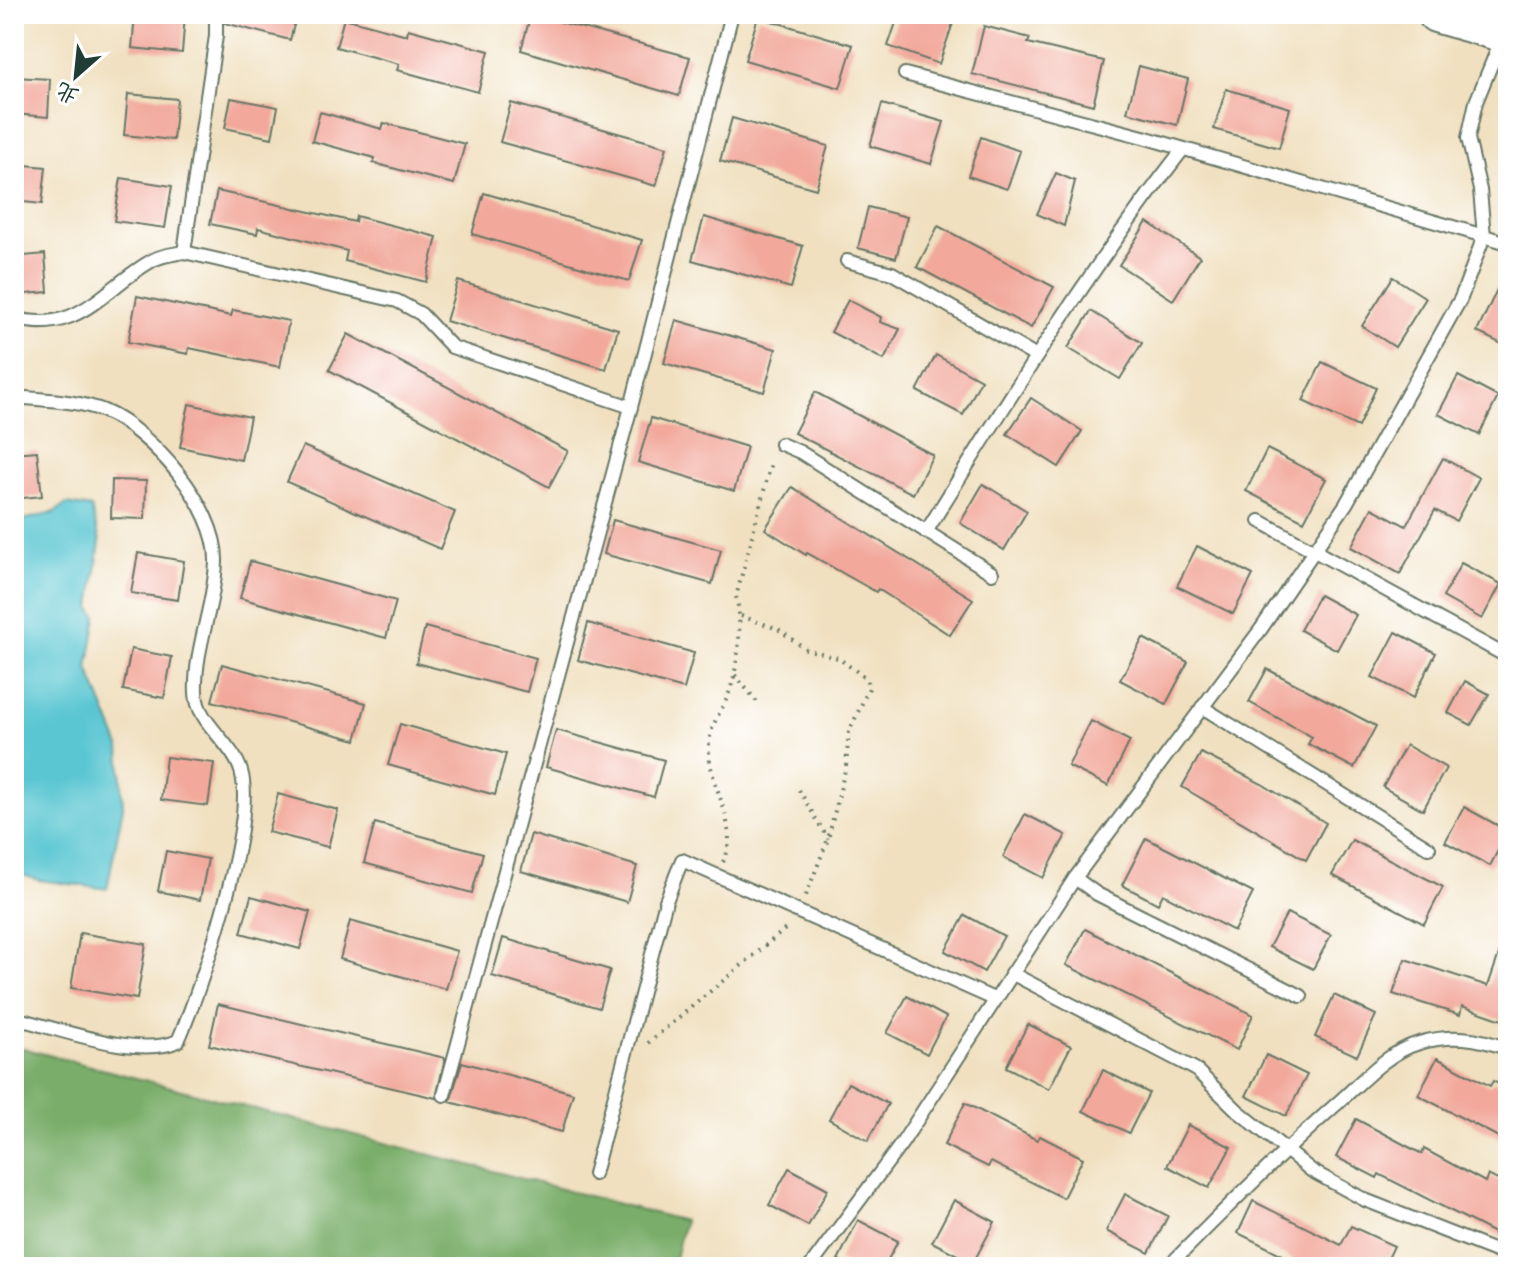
<svg xmlns="http://www.w3.org/2000/svg" width="1522" height="1281" viewBox="0 0 1522 1281" font-family="'Playpen Sans','LXGW WenKai TC',sans-serif">
	<style>
		.forest { fill: #79ad69; stroke: #4c754e; stroke-width: 2 }
		.water { fill: #5ac6d2; stroke: #3c8283; stroke-width: 2 }
		.building { fill: #f2a99c }
		.lines { fill: none; stroke-linecap: round; stroke-linejoin: round }
		.service-casing { stroke: #687665; stroke-width: 16 }
		.secondary-casing { stroke: #687665; stroke-width: 40 }
		.path { stroke: #687665; stroke-width: 4; stroke-dasharray: 2 6; stroke-linecap: butt }
		.service { stroke: #fff; stroke-width: 12 }
		.secondary { stroke: #fff; stroke-width: 36 }
	</style>
	<rect width="100%" height="100%" fill="#fff"/>
	<filter id="ink" filterUnits="userSpaceOnUse"><feTurbulence type="fractalNoise" baseFrequency=".0125" numOctaves="2"/><feDisplacementMap in="SourceGraphic" scale="16" xChannelSelector="R" yChannelSelector="G"/><feConvolveMatrix kernelMatrix="1 2 1 2 8 2 1 2 1" color-interpolation-filters="sRGB"/></filter>
	<filter id="wash" filterUnits="userSpaceOnUse"><feTurbulence type="fractalNoise" baseFrequency=".006" numOctaves="4" result="noise"/><feDisplacementMap in="SourceGraphic" scale="32" xChannelSelector="R" yChannelSelector="G"/><feGaussianBlur stdDeviation="1.8" result="paint"/><feColorMatrix in="noise" values="0 0 0 0 0 0 0 0 0 0 0 0 0 0 0 0 0 1.4 0 .05"/><feComposite in="paint" operator="in"/></filter>
	<g filter="url(#wash)">
		<rect width="100%" height="100%" fill="#f0e0c0"/>
		<path class="forest" d="M14,1046L684,1221L673,1267H14Z"/>
		<path class="water" d="M67,504L91,508L100,541L91,608L97,617L88,668L120,747L123,807L107,889L38,880L14,872V522L53,513Z"/>
		<g id="blocks">
			<g class="building">
				<path d="M135,14H185L182,53L132,48Z"/>
				<path d="M225,14H297L290,40L225,23Z"/>
				<path d="M531,14L690,57L679,96L521,50Z"/>
				<path d="M899,14H937L954,20L939,64L888,46Z"/>
				<path d="M758,17L853,45L840,88L745,60Z"/>
				<path d="M344,18L407,35L408,29L489,51L478,92L397,70L399,64L336,47Z"/>
				<path d="M984,26L1030,38L1028,43L1104,61L1093,105L972,74Z"/>
				<path d="M1139,66L1188,79L1177,125L1127,112Z"/>
				<path d="M14,77L50,79L48,117L14,114Z"/>
				<path d="M1226,89L1290,108L1279,148L1214,129Z"/>
				<path d="M128,94L177,99L173,140L124,135Z"/>
				<path d="M231,98L278,107L272,138L225,128Z"/>
				<path d="M511,103L667,147L656,186L500,142Z"/>
				<path d="M882,104L944,122L931,164L870,146Z"/>
				<path d="M320,112L382,129L384,123L465,144L454,184L373,163L375,158L312,141Z"/>
				<path d="M732,118L828,146L816,189L720,161Z"/>
				<path d="M981,137L1020,151L1007,189L968,176Z"/>
				<path d="M14,164L46,167L42,204L14,201Z"/>
				<path d="M1056,173L1075,181L1064,226L1037,214Z"/>
				<path d="M121,178L172,186L165,228L114,221Z"/>
				<path d="M217,191L355,222L356,216L437,237L426,282L345,261L347,251L258,228L257,234L210,224Z"/>
				<path d="M484,193L642,240L629,281L472,234Z"/>
				<path d="M868,207L907,217L896,258L858,248Z"/>
				<path d="M704,217L803,246L791,288L692,260Z"/>
				<path d="M1147,222L1200,257L1173,300L1119,265Z"/>
				<path d="M938,226L1054,287L1031,328L917,267Z"/>
				<path d="M45,254L48,292L14,295V257Z"/>
				<path d="M1508,266V347L1477,332Z"/>
				<path d="M1393,277L1426,298L1395,347L1362,326Z"/>
				<path d="M458,281L618,329L606,369L446,321Z"/>
				<path d="M137,296L231,316L233,310L289,321L280,367L189,348L188,354L128,342Z"/>
				<path d="M848,300L881,317L880,322L900,329L884,360L831,332Z"/>
				<path d="M1091,311L1142,343L1120,379L1068,348Z"/>
				<path d="M676,320L776,349L764,392L664,363Z"/>
				<path d="M348,334L568,451L549,487L329,370Z"/>
				<path d="M936,355L981,380L963,415L917,391Z"/>
				<path d="M1322,362L1376,388L1358,427L1303,401Z"/>
				<path d="M1458,376L1498,397L1479,435L1438,414Z"/>
				<path d="M815,392L933,455L913,494L794,433Z"/>
				<path d="M1031,398L1082,431L1059,467L1007,434Z"/>
				<path d="M189,404L250,417L241,460L180,447Z"/>
				<path d="M651,418L747,447L734,491L638,462Z"/>
				<path d="M303,446L455,512L440,549L287,482Z"/>
				<path d="M1267,449L1326,479L1304,521L1246,491Z"/>
				<path d="M37,451L42,496L14,499V453Z"/>
				<path d="M1443,458L1479,478L1456,521L1435,510L1400,574L1351,547L1372,508L1406,526Z"/>
				<path d="M112,480L146,481L145,519L111,518Z"/>
				<path d="M983,484L1027,511L1004,550L960,523Z"/>
				<path d="M792,487L973,599L950,635L878,589L876,592L807,553L806,555L765,529Z"/>
				<path d="M613,520L721,550L712,584L604,554Z"/>
				<path d="M1197,546L1253,575L1233,614L1177,586Z"/>
				<path d="M138,553L184,561L178,600L131,593Z"/>
				<path d="M250,561L396,601L386,638L240,598Z"/>
				<path d="M1461,563L1501,584L1482,619L1443,597Z"/>
				<path d="M1319,595L1356,615L1337,650L1300,630Z"/>
				<path d="M588,623L694,653L684,689L578,660Z"/>
				<path d="M425,627L536,658L527,692L416,663Z"/>
				<path d="M1396,632L1436,653L1413,698L1372,677Z"/>
				<path d="M1143,638L1188,662L1166,704L1120,680Z"/>
				<path d="M131,649L172,657L164,698L123,690Z"/>
				<path d="M222,664L366,703L356,740L212,701Z"/>
				<path d="M1267,669L1376,726L1354,768L1308,744L1312,737L1249,702Z"/>
				<path d="M1465,681L1489,694L1471,725L1448,713Z"/>
				<path d="M1091,721L1130,741L1108,786L1068,766Z"/>
				<path d="M400,724L506,754L495,795L388,765Z"/>
				<path d="M556,730L664,760L654,797L546,767Z"/>
				<path d="M1406,745L1446,768L1423,810L1383,787Z"/>
				<path d="M1201,753L1262,784L1326,823L1306,860L1182,787Z"/>
				<path d="M166,757L214,763L208,806L161,800Z"/>
				<path d="M278,794L338,810L328,847L268,832Z"/>
				<path d="M1464,807L1508,831L1490,866L1445,842Z"/>
				<path d="M1025,814L1066,835L1043,878L1003,857Z"/>
				<path d="M375,823L483,853L472,893L364,863Z"/>
				<path d="M531,834L637,866L627,902L521,871Z"/>
				<path d="M1146,838L1253,893L1234,931L1163,894L1158,904L1122,885Z"/>
				<path d="M1352,840L1443,887L1424,924L1332,875Z"/>
				<path d="M166,851L208,859L200,900L158,891Z"/>
				<path d="M251,896L310,912L300,949L241,933Z"/>
				<path d="M1287,913L1331,935L1313,969L1269,947Z"/>
				<path d="M965,915L1004,936L984,972L945,951Z"/>
				<path d="M350,921L457,951L446,989L340,959Z"/>
				<path d="M1085,929L1253,1015L1237,1050L1066,965Z"/>
				<path d="M80,933L146,944L137,999L71,988Z"/>
				<path d="M1505,936L1508,937V1022L1462,1006L1460,1015L1393,994L1405,959L1488,986Z"/>
				<path d="M503,938L610,970L599,1008L492,976Z"/>
				<path d="M1334,995L1376,1015L1357,1056L1315,1037Z"/>
				<path d="M907,996L946,1017L927,1054L887,1033Z"/>
				<path d="M218,1004L445,1058L436,1098L209,1045Z"/>
				<path d="M1028,1024L1071,1046L1049,1089L1006,1067Z"/>
				<path d="M1266,1055L1307,1075L1286,1116L1246,1096Z"/>
				<path d="M1437,1058L1490,1086L1493,1081L1508,1089V1142L1418,1095Z"/>
				<path d="M462,1062L573,1093L562,1132L450,1102Z"/>
				<path d="M1103,1070L1149,1093L1129,1133L1083,1111Z"/>
				<path d="M848,1083L888,1104L868,1141L829,1119Z"/>
				<path d="M965,1103L1037,1140L1040,1136L1083,1158L1063,1198L991,1162L988,1167L944,1145Z"/>
				<path d="M1356,1119L1422,1154L1424,1149L1485,1182L1488,1175L1508,1185V1240L1379,1174L1377,1178L1336,1157Z"/>
				<path d="M1188,1125L1231,1147L1209,1188L1167,1166Z"/>
				<path d="M789,1168L828,1189L808,1226L769,1205Z"/>
				<path d="M1125,1194L1168,1216L1149,1253L1106,1231Z"/>
				<path d="M954,1200L995,1222L973,1263L932,1242Z"/>
				<path d="M1253,1201L1341,1245L1351,1226L1394,1246L1384,1267H1307L1238,1233Z"/>
				<path d="M858,1220L898,1241L884,1267H853L838,1260Z"/>
			</g>
		</g>
	</g>
	<g filter="url(#ink)">
		<use href="#blocks" fill-opacity="0" stroke="#687665" stroke-width="2"/>
		<g class="lines">
			<g class="service-casing">
				<g id="service">
					<path d="M905,74L1143,137L1508,243"/>
					<path d="M184,252L216,36V14"/>
					<path d="M847,261L892,273L1035,356"/>
					<path d="M14,318C78,337 104,287 153,260C162,255 174,254 184,252L397,301L421,314L452,347L631,407"/>
					<path d="M14,397C42,400 77,400 104,411C151,431 217,507 216,561C215,604 194,649 196,693C197,723 232,742 241,771C257,823 201,989 178,1041C138,1059 57,1028 14,1018"/>
					<path d="M781,444L800,452L992,573"/>
					<path d="M1260,521L1508,657"/>
					<path d="M926,532C1007,401 1088,271 1183,149"/>
					<path d="M1202,707L1429,848"/>
					<path d="M1075,878L1097,894L1301,996"/>
					<path d="M1011,973L1195,1069L1238,1111L1312,1171L1365,1200L1508,1256"/>
					<path d="M444,1095L631,407L732,14"/>
					<path d="M594,1174L666,901L682,860L994,999"/>
					<path d="M810,1267L902,1143L1075,878L1261,629L1346,504L1461,298L1484,236L1480,190L1468,138L1476,102L1502,38"/>
					<path d="M1168,1267C1224,1210 1280,1154 1340,1101C1363,1080 1388,1052 1419,1043C1451,1034 1477,1037 1508,1049"/>
				</g>
			</g>
			<g class="secondary-casing">
				<path id="secondary" d="M1436,14L1508,35"/>
			</g>
			<g class="path">
				<path d="M741,616L778,629L806,649L838,658L866,678L869,688L849,732L846,766L828,839L805,898"/>
				<path d="M735,675L758,703"/>
				<path d="M799,790L828,839"/>
				<path d="M723,862C742,828 709,787 709,750C708,726 721,714 729,693C738,670 743,621 736,597L772,460"/>
				<path d="M648,1043L789,926"/>
			</g>
			<use href="#service" class="service"/>
			<use href="#secondary" class="secondary"/>
		</g>
	</g>
	<rect width="1522" height="1281" fill="none" stroke="#fff" stroke-width="48"/>
	<g transform="translate(76 76) rotate(207)" stroke="#ffffff" stroke-width="6" paint-order="stroke">
	<path d="M0-6L14 30L0 20L-14 30Z" fill="#1f3d34"/>
	<text y="-12" font-size="22" font-weight="bold" text-anchor="middle" fill="#1f3d34">北</text>
	</g>
</svg>
